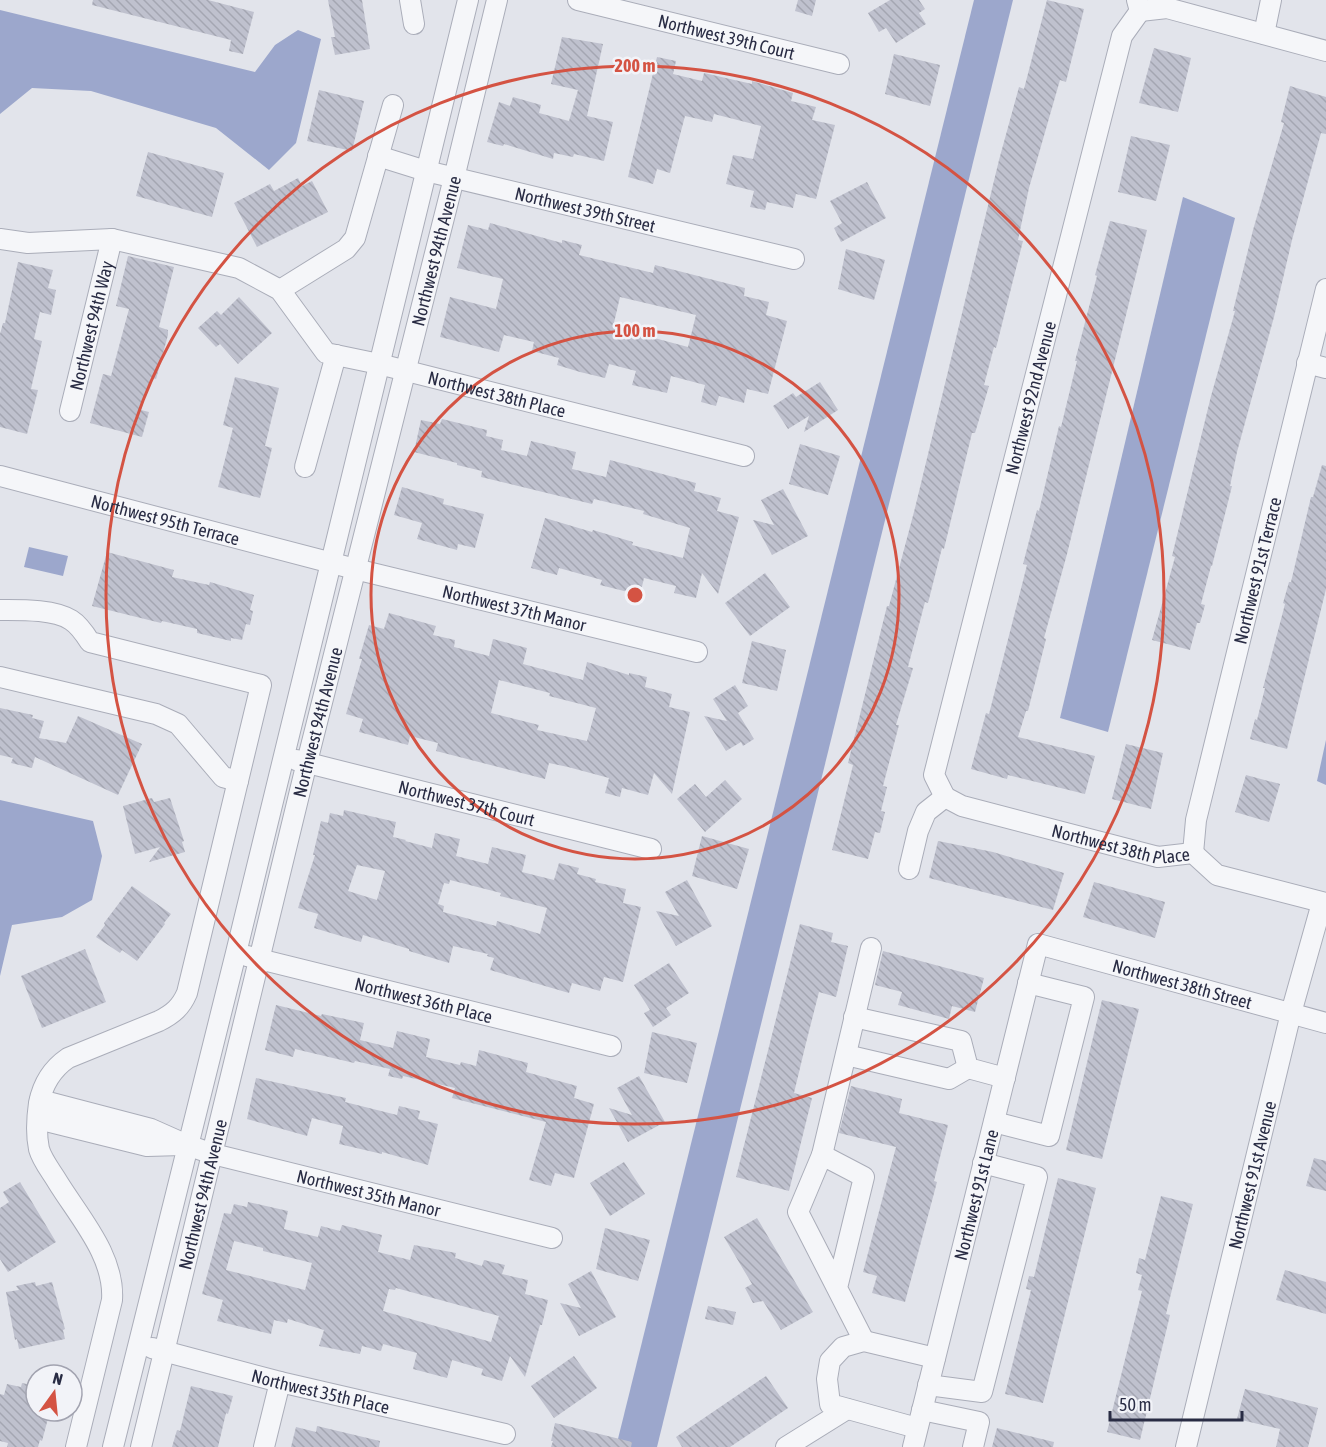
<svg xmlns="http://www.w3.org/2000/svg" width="1326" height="1447" viewBox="0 0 1326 1447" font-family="'Asap Condensed',sans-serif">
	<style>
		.water { fill: #9ca7cc }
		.building { fill: url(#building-back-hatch); fill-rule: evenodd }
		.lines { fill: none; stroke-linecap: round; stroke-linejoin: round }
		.minor-casing { stroke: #aaadb9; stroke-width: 22 }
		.minor { stroke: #f5f6f9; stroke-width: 20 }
		.ring { fill: none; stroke: #d45343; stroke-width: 3 }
		.labels { text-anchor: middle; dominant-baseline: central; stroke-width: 5; stroke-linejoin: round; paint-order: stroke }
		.street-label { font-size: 18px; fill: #292c44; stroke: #f2f3f8 }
		.centre { fill: #d45343; stroke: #f2f3f8; stroke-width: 3 }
		.ring-label { font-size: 18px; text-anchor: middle; font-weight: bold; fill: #d45343; stroke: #f2f3f8; stroke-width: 5; stroke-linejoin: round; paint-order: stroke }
	</style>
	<defs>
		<pattern id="building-back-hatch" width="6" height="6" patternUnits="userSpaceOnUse" patternTransform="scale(1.5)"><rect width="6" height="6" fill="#bfc1ce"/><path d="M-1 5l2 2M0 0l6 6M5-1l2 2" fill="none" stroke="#a4a6b2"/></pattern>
	</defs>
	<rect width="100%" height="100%" fill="#e2e4eb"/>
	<g class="water">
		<path d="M974,0H1013L657,1447H616Z"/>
		<path d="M0,10L255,72L275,45L298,30L321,39L296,143L269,170L216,128L91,91L32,88L0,114Z"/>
		<path d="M1183,197L1235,218L1108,732L1060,718Z"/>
		<path d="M29,547L68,556L63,576L24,567Z"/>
		<path d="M1326,740V785L1317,781Z"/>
		<path d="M0,800L93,821L102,856L92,900L62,917L12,925L0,976Z"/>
	</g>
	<g class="building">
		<path d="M93,0H208L254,12L243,54L229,51L231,40L92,5Z"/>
		<path d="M328,0H362L370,49L335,55L331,37H335Z"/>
		<path d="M798,0H816L812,16L795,11Z"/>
		<path d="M890,0H919L925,9L919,13L926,24L896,43L886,28L879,32L868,13Z"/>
		<path d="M1047,0L1084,9L1066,82L1060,80L1029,188L1018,240L1023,241L996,348L994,347L984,385L989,386L975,433H972L944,549L942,548L928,603L925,602L908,667L913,668L896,725H899L883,786L887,787L881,811L885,812L880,833L875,832L868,859L832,850L853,765L848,763L887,606H889L915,508L999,160L1019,87L1024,89Z"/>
		<path d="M562,37L603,44L587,116L613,122L604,161L574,154L573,157L554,153L553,159L504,144L503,146L487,142L499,102L510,106L513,97L541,105L539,113L569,121L578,90L551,84Z"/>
		<path d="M1154,48L1191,58L1178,112L1139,103Z"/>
		<path d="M894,54L940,65L930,106L885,94Z"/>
		<path d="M657,57L676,61L673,74L702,81L704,73L752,84V81L793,93L791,101L816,107L812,120L835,125L816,199L796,194L793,208L767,202L765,210L750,207L754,191L726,184L733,155L753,159L761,126L714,114L712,122L685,116L670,173L657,169L653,184L628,177Z"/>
		<path d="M1290,86L1326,97V134L1321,133L1292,240L1274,317L1237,452L1230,486H1232L1212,566H1211L1201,604L1205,605L1200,623H1197L1190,650L1152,640L1175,557L1172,556L1211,396L1235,311H1233L1253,230L1284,123L1281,122Z"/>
		<path d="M319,90L364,101L352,151L307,141Z"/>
		<path d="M1131,136L1170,145L1156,201L1118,192Z"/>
		<path d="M148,152L224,173L212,217L136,196Z"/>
		<path d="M298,178L302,186L312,181L328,212L257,247L234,203L270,184L274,191Z"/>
		<path d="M867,182L886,218L841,242L834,228L842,223L830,201Z"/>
		<path d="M1110,221L1147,230L1067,554L1044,638L1046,639L1028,711H1026L1018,737L1095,756L1085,794L1008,775L1007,779L971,769L986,713L989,714L1027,565L1023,564L1037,510L1039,511L1059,426L1061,427L1077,361H1075L1097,276L1095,275Z"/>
		<path d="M490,223L562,243V240L582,245L579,255L653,273L655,265L745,288L744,296L769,302L766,315L787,321L768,394L747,389L744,403L719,396L716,406L701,402L705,385L671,376L667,393L632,385L636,371L609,364L605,378L580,372L557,365L559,358L532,351L534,342L504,335L499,352L440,337L450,297L496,309L503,279L457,268L468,225L488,230ZM620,297L696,315L688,347L613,327Z"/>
		<path d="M846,249L885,260L874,300L838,289Z"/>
		<path d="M128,256L174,267L159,327L168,330V335L156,379L151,377L141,410L149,412L142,437L90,423L103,374L111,376L129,309L116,306Z"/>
		<path d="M18,262L53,270L48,288L56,290L51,315L40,312L34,339L42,341L31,389L38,390L27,434L0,427V334L3,323H5Z"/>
		<path d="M239,297L272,333L238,364L220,344L216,347L198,328L217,311L221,315Z"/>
		<path d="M235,377L279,388L265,446L272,448L260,498L218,487L233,428L223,425Z"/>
		<path d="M820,382L838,410L804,432L809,416L788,429L773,406L793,393L796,397Z"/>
		<path d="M442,419L487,430L486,436L503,440L501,450L527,456L531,441L576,452L572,469L606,477L610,460L696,483L694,491L721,498L717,511L739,517L718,594L702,573L696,598L674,593L676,586L644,578L640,595L600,585L602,580L559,568L557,575L531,568L545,518L592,532L593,530L633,542L632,545L683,558L690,528L643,514L644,511L594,499L592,504L481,477L482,471L457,465V463L414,452L421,420L440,424Z"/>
		<path d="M800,444L840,456L828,495L789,484Z"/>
		<path d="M1322,465L1326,466V589L1287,749L1250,739L1255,719L1257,720L1265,688H1263L1285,604L1283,603L1289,582H1291L1311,497H1313Z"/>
		<path d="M402,487L444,499L443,504L484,514L475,548L458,544L457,550L417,539L422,523L394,515Z"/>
		<path d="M783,489L808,536L772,555L753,520L774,525L761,500Z"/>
		<path d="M107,552L174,570L172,577L209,585L210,582L254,595L250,610L253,611L250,625L246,624L242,640L231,638V641L197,633V629L162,621L161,623L92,606Z"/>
		<path d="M765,573L790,607L750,636L725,603Z"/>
		<path d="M389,613L436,626L433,635L455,640L454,647L489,656L493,639L527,648L523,664L583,680L587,662L629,675V673L647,677L645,687L672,694L669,707L690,712L672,794L654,773L648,795L622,788L620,797L605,793L609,778L568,767L549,763L545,779L436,751L438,743L410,736L408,745L359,732L363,719L346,714L362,659H359L369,625L384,629ZM499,680L550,693L549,696L596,708L587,741L537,730L539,725L491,713Z"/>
		<path d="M752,641L786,650L777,691L742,683Z"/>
		<path d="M735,685L748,706L738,713L754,739L743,746L741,742L726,751L704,716L727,721L713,699Z"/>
		<path d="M0,708L33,715L32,718L44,721L39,738L66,743L78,716L142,744L118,795L35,757L32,768L11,763L13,758L0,755Z"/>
		<path d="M1126,744L1163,753L1151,809L1112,799Z"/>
		<path d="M1246,775L1280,784L1269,822L1235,812Z"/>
		<path d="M725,780L742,799L705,832L677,799L695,784L706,797Z"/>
		<path d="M152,798L154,802L170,798L184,841L182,842L185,852L149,862L160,847L135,854L123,806Z"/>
		<path d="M344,810L396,822L393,837L406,840L405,841L432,848L435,833L460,839L456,856L488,864L492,847L526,855L522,872L554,880L559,863L579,868L577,874L596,879L595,882L626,889L623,903L641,907L623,982L604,977L600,991L572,983L569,993L490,970L494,958L487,956L488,954L453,946L449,963L409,951V949L363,935L361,942L314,928L318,914L298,908L315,855H313L321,821L328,823L330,813L343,816ZM357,865L385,871L377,900L348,891ZM450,880L501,893L500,896L547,908L540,934L497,921L496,926L443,912L444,906L438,904L444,883L449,884Z"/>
		<path d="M702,836L749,849L737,889L692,876Z"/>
		<path d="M938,841L993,852L1064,873L1053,910L929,878Z"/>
		<path d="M687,880L712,926L676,946L656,911L679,916L665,892Z"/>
		<path d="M1094,882L1165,902L1155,938L1083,917Z"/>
		<path d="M132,886L171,914L164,923L165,924L137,961L122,950L120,953L96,937L105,925L104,923Z"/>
		<path d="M800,924L833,933L831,942L848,946L836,997L819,992L806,1043L794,1093L812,1098L789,1191L736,1177Z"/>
		<path d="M85,949L106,1002L42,1028L21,976Z"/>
		<path d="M883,951L984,978L975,1012L952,1006L949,1019L898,1005L902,992L875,985Z"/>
		<path d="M669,963L689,993L666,1008L671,1015L653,1027L644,1013L650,1010L634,985Z"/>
		<path d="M1102,1000L1139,1009L1102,1159L1066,1150Z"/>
		<path d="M276,1005L321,1016L322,1014L364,1023L360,1040L393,1048L397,1031L430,1039L426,1057L460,1065L461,1062L476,1066L479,1050L528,1063L526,1072L577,1086L574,1098L594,1104L574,1178L555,1173L551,1186L529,1180L546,1122L452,1098L455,1088L403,1076L402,1079L388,1076L390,1069L355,1061L354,1063L295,1049L293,1057L265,1050Z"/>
		<path d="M652,1032L697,1043L687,1083L644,1073Z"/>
		<path d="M639,1076L665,1122L628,1142L609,1108L632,1115L617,1088Z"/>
		<path d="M256,1078L346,1098L345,1102L397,1115L399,1106L420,1111L418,1119L438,1124L428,1165L382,1152V1154L339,1144L343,1126L312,1118L307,1136L247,1119Z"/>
		<path d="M851,1086L902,1099L899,1113L948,1125L934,1181L937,1182L905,1302L872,1293L877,1276L863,1272L896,1147L839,1133Z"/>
		<path d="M1314,1158L1326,1161V1191L1306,1186Z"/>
		<path d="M624,1162L645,1194L610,1216L590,1183Z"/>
		<path d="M1058,1178L1096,1188L1043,1403L1005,1394L1031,1290L1026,1289L1029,1276L1034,1277Z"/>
		<path d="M20,1182L56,1242L8,1272L0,1259V1208L9,1202L3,1192Z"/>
		<path d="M1161,1196L1193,1204L1166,1314L1170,1315L1140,1440L1107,1432L1142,1291L1138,1290L1142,1275L1136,1273L1139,1258L1145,1260Z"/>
		<path d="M248,1202L288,1211L284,1229L318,1237L321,1226L340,1231L342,1225L382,1235L378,1252L410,1260L414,1245L456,1253L455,1258L482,1266L484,1260L505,1265L502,1274L528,1280L525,1294L548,1300L542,1325H540L525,1377L510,1356L502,1381L481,1375L483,1369L452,1360L447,1378L413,1369L417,1353L383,1344L381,1351L362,1346L360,1354L319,1346L324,1330L288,1319L287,1323L274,1320L271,1334L217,1321L223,1300L202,1294L224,1213L231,1214L234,1204L247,1207ZM234,1241L263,1248V1251L312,1263L305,1290L226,1270ZM396,1288L499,1316L491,1342L383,1311L389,1289L395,1290Z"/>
		<path d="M757,1218L813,1312L781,1330L763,1301L753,1303L745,1288L752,1284L724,1237Z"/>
		<path d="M605,1228L650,1240L638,1281L596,1269Z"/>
		<path d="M1285,1270L1326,1282V1314L1276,1300Z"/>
		<path d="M591,1271L616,1317L579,1336L560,1303L581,1308L568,1284Z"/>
		<path d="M35,1282L36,1286L52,1282L65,1329L63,1330L65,1339L19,1349L17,1339L15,1340L6,1292L19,1290L16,1286Z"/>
		<path d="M708,1306L736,1312L733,1325L705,1319Z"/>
		<path d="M574,1356L597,1388L554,1418L531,1386Z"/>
		<path d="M766,1376L788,1408L730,1447H682L676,1437Z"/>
		<path d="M22,1383L36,1386V1411H50L42,1441L40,1440L38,1447H7L8,1443L0,1441V1394L4,1395L7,1384L21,1387Z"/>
		<path d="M191,1386L233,1396L228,1414L226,1413L218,1447H172L177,1430L180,1431Z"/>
		<path d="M1245,1389L1318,1408L1308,1447H1276L1280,1429L1237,1419Z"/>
		<path d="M555,1423L632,1442L631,1447H551L553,1441H551Z"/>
		<path d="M317,1426L380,1441L379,1447H291L296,1427L316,1432Z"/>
		<path d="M997,1428L1054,1442L1053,1447H992Z"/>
	</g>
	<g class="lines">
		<g class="minor-casing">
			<g id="minor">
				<path d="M410,0L414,24"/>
				<path id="s1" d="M578,0L839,64"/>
				<path d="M1140,11L1167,8L1326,51"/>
				<path d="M1264,34L1271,0"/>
				<path id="s2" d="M378,156L426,171L794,259"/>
				<path id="s3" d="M0,239L28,243L112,239L239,268L280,290L326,353L379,364L744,456"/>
				<path d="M280,290L346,249L355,238L393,105"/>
				<path d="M1307,363L1326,368"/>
				<path id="s4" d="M70,411L112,239"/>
				<path d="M305,467L336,355"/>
				<path id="s5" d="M0,476L355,569L697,652"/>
				<path d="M0,610C20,610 54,609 71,620C79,625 85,634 90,642L261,685L187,993C181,1007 173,1014 159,1021L68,1058C52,1069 43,1083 39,1103C37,1117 36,1135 39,1149C42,1160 51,1171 57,1181C79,1217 115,1256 112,1300L76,1447"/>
				<path d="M0,677L156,714L178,724L223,777L238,781"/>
				<path id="s6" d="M296,760L651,849"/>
				<path id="s7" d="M945,797L934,775L1122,36L1140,11L1137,0"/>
				<path id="s8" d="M945,797L962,806L1158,857L1193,853L1217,875L1326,903"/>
				<path id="s9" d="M1193,853L1196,820L1326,289"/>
				<path d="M909,869L918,831L926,812L945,797"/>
				<path id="s10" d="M247,956L611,1046"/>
				<path d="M854,1017L961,1041L968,1068L1005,1078"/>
				<path d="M846,1055L949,1079L968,1068"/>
				<path id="s11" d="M40,1100L151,1129L187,1145L213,1154L552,1238"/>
				<path d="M38,1119L147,1146L182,1145"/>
				<path d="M994,1122L1049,1136L1084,997L1028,983"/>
				<path d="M822,1155L871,948"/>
				<path d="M837,1288L864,1177L822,1155L798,1212L864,1341"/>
				<path id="s12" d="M152,1348L280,1382L505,1434"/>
				<path d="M928,1385L982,1392L1037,1177L983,1163"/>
				<path d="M922,1410L979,1422L973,1447"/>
				<path d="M917,1428L830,1404L827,1379L830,1361L843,1347L864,1341L935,1358"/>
				<path d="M113,1447L236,953L468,0"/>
				<path id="s13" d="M141,1447L307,762L454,178L497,0"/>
				<path d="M264,1447L280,1382"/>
				<path d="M786,1447L847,1409"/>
				<path id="s14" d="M913,1447L1038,944L1326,1023"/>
				<path id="s15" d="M1186,1447L1291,1013L1322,903"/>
			</g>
		</g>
		<use href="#minor" class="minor"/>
	</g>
	<g class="ring">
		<circle cx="635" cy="595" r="264"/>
		<circle cx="635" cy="595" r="529"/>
	</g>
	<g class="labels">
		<g class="street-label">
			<text stroke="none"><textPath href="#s1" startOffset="153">Northwest 39th Court</textPath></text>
			<text stroke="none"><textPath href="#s2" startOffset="214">Northwest 39th Street</textPath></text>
			<text stroke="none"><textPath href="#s13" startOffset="1232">Northwest 94th Avenue</textPath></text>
			<text stroke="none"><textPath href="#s4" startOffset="88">Northwest 94th Way</textPath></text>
			<text stroke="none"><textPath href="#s3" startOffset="543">Northwest 38th Place</textPath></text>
			<text stroke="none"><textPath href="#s7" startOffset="414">Northwest 92nd Avenue</textPath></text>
			<text stroke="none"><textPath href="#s5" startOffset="171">Northwest 95th Terrace</textPath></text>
			<text stroke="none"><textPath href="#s9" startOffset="290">Northwest 91st Terrace</textPath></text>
			<text stroke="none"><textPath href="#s5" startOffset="531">Northwest 37th Manor</textPath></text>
			<text stroke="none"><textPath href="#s13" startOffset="746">Northwest 94th Avenue</textPath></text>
			<text stroke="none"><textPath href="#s6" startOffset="176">Northwest 37th Court</textPath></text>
			<text stroke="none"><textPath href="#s8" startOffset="183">Northwest 38th Place</textPath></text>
			<text stroke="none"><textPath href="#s14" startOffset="668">Northwest 38th Street</textPath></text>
			<text stroke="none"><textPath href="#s10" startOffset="182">Northwest 36th Place</textPath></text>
			<text stroke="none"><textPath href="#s15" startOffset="280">Northwest 91st Avenue</textPath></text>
			<text stroke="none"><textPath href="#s11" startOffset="342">Northwest 35th Manor</textPath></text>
			<text stroke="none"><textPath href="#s13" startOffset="260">Northwest 94th Avenue</textPath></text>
			<text stroke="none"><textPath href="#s14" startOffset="260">Northwest 91st Lane</textPath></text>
			<text stroke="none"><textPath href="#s12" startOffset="174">Northwest 35th Place</textPath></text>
		</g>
	</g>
	<circle cx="635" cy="595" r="9" class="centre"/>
	<g class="ring-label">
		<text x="635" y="72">200 m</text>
		<text x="635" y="337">100 m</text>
	</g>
	<g transform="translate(54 1393) rotate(15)"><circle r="28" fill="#f2f3f8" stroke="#a2a3b0" stroke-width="1.5"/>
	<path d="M0-4.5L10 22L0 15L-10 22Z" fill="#d45343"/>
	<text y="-9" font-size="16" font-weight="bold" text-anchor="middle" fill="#292c44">N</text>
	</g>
	<path d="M1110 1411v9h132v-9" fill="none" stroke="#292c44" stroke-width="3"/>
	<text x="1119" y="1411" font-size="18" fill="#292c44" stroke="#f2f3f8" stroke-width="4.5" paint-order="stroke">50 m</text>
</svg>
